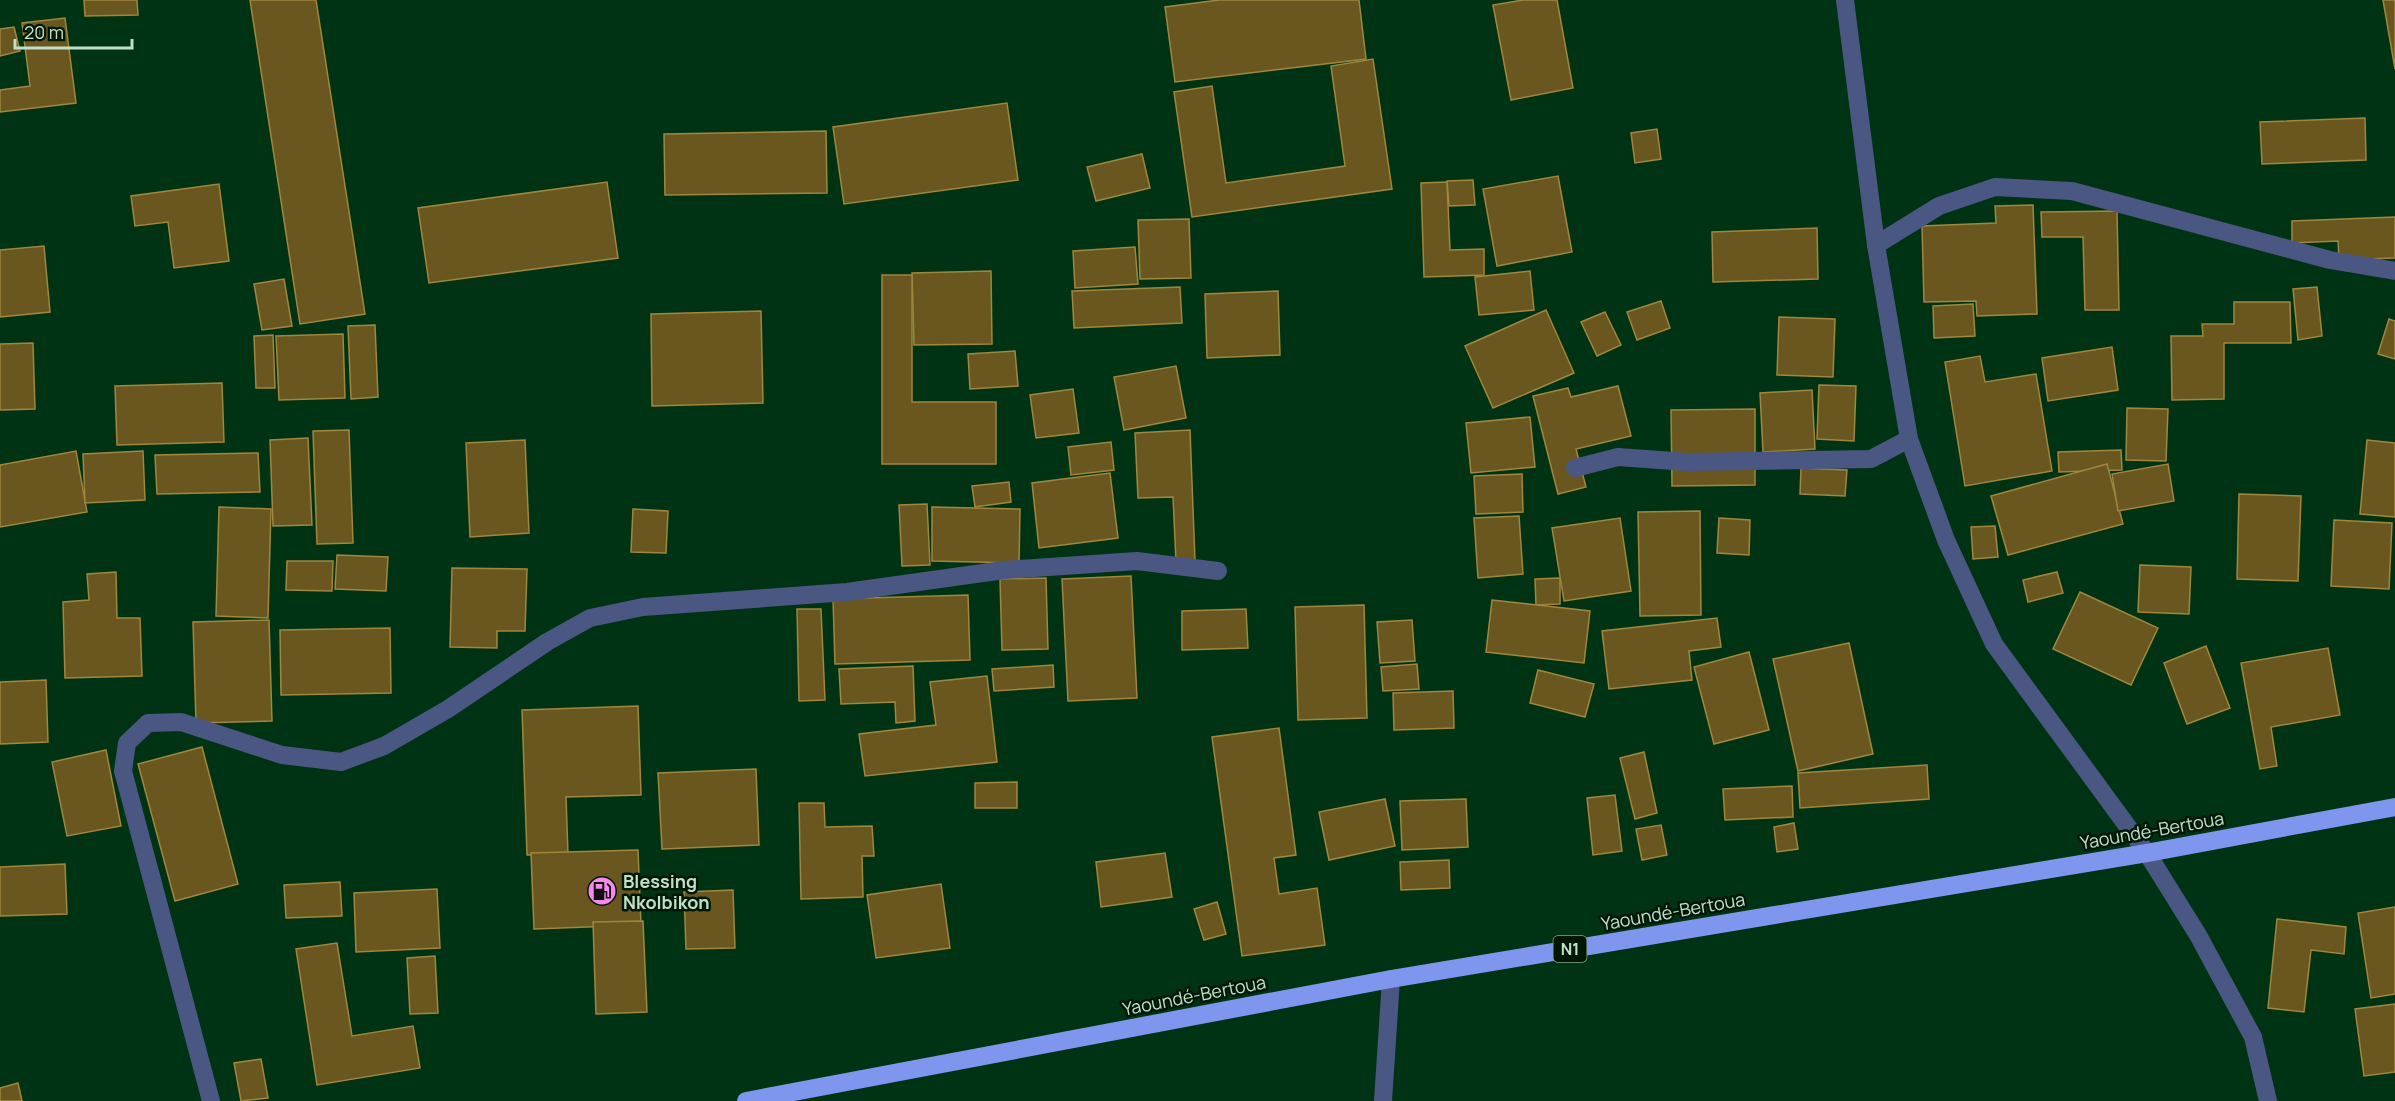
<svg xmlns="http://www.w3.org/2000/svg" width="2395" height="1101" viewBox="0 0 2395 1101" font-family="Manrope,sans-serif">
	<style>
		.building { fill: #69571f; stroke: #9f873f; stroke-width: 1.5 }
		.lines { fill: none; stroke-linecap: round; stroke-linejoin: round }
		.minor { stroke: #4a5783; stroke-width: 18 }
		.highway { stroke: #7e96ed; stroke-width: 18 }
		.labels { text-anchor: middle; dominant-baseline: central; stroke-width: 5; stroke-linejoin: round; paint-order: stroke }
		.shield { fill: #001706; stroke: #87a48d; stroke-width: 1.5 }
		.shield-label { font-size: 16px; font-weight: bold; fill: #c1e0c7 }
		.street-label { font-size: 18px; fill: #c1e0c7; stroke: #001706 }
		.poi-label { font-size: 18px; font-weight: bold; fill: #c1e0c7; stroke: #001706; text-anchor: start }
	</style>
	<rect width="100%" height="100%" fill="#003313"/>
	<g class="building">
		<path d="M84,0H137L138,15L85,16Z"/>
		<path d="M250,0H316L365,314L300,324Z"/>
		<path d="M1219,0H1359L1366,59L1175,82L1165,7Z"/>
		<path d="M1523,0H1557L1573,88L1511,100L1493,5Z"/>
		<path d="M2383,0H2395V69Z"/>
		<path d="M65,18L76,103L0,112V90L30,86L22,23Z"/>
		<path d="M14,27L20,51L0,56V29Z"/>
		<path d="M1373,59L1392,189L1192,217L1174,92L1212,86L1226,183L1345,166L1331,66Z"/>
		<path d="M1007,103L1018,180L844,204L833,127Z"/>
		<path d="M2365,118L2366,160L2262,164L2260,122Z"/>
		<path d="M1657,129L1661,159L1635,163L1631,133Z"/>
		<path d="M826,131L827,193L665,195L664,134Z"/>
		<path d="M1142,154L1150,188L1096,201L1087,167Z"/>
		<path d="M1558,176L1572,252L1497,266L1483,189Z"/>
		<path d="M1473,180L1475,205L1449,206L1447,181Z"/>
		<path d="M607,182L618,258L429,283L418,208Z"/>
		<path d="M1447,182L1450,250L1484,249V275L1424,277L1421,183Z"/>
		<path d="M219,184L229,261L174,268L168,222L135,226L131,196Z"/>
		<path d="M2033,205L2037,314L1977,316L1976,301L1924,302L1922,226L1996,223L1995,206Z"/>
		<path d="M2117,211L2119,310H2085L2083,237H2042L2041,212Z"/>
		<path d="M2395,217V258L2339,260L2338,241L2292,243V221Z"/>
		<path d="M1189,219L1191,278L1140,279L1138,220Z"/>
		<path d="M1817,228L1818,279L1713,282L1712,232Z"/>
		<path d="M44,246L50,312L0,317V250Z"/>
		<path d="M1135,247L1138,284L1075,288L1073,251Z"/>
		<path d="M991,271L992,344L914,345L912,273Z"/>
		<path d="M1530,271L1534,310L1479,315L1475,277Z"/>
		<path d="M882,275H912V402H996V464H882Z"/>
		<path d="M284,279L292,326L262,330L254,284Z"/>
		<path d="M1180,287L1182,323L1074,328L1072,291Z"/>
		<path d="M2317,287L2322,336L2298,340L2293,289Z"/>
		<path d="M1278,291L1280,355L1207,358L1205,294Z"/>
		<path d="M1661,301L1670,328L1637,340L1627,312Z"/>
		<path d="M2234,302H2290L2291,343H2224V399L2172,400L2171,336H2203L2202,324H2234Z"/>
		<path d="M1973,304L1975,336L1934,338L1933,306Z"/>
		<path d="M1546,310L1574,373L1493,408L1465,346Z"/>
		<path d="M761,311L763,403L652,406L651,314Z"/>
		<path d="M1605,312L1621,345L1597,356L1581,322Z"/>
		<path d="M1779,317L1835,319L1833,377L1777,375Z"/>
		<path d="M2389,319L2395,321V359L2378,354Z"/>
		<path d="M375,325L378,397L351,399L348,326Z"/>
		<path d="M343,334L345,398L279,400L276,336Z"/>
		<path d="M273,335L275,388H256L254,336Z"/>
		<path d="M33,343L35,409L0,410V344Z"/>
		<path d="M2112,347L2118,390L2048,401L2042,358Z"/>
		<path d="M1015,351L1018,386L970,389L968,354Z"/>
		<path d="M1980,356L1985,382L2036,374L2052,471L1965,486L1945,362Z"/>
		<path d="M1176,366L1186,418L1124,430L1114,377Z"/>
		<path d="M222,383L224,442L117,445L115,386Z"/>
		<path d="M1819,385L1856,386L1854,441L1817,439Z"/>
		<path d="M1618,386L1631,436L1576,449L1586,487L1558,494L1533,396L1568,388L1571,397Z"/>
		<path d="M1073,389L1079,433L1036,438L1030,395Z"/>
		<path d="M1812,390L1815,449L1763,452L1760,393Z"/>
		<path d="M2127,408L2168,409L2166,461L2126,460Z"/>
		<path d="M1755,409V485L1672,486L1671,410Z"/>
		<path d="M1530,417L1535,467L1471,473L1466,423Z"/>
		<path d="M349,430L353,543L317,544L313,431Z"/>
		<path d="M1190,430L1195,561L1176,562L1173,497L1138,498L1135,433Z"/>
		<path d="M308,438L312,525L273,526L270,440Z"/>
		<path d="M525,440L529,533L470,537L466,443Z"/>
		<path d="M2367,440L2395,443V517L2360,514Z"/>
		<path d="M1111,442L1114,470L1071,475L1068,447Z"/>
		<path d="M2121,450L2122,470L2059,472L2058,452Z"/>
		<path d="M76,451L87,512L0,527V465Z"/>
		<path d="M143,451L145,500L85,503L83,454Z"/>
		<path d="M258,453L260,492L157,494L155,455Z"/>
		<path d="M2107,464L2123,524L2008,555L1991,496Z"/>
		<path d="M2168,464L2174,501L2118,511L2112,474Z"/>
		<path d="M1801,468L1847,470L1845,496L1800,494Z"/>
		<path d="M1110,473L1118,538L1039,548L1032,483Z"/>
		<path d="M1522,474L1523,512L1476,514L1474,476Z"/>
		<path d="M1009,482L1011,502L975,507L972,486Z"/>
		<path d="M2239,494L2301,496L2298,581L2237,579Z"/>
		<path d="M927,504L930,565L902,566L899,505Z"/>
		<path d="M219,507L271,509L268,618L216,616Z"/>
		<path d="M932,507L1020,509L1019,563L932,561Z"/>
		<path d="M633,509L668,511L666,553L631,552Z"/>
		<path d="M1700,511L1701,615L1640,616L1638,512Z"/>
		<path d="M1519,516L1523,574L1478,578L1474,518Z"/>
		<path d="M1620,518L1631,591L1564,601L1552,528Z"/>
		<path d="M1719,518L1750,520L1749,555L1717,553Z"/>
		<path d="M2334,520L2392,523L2389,589L2331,586Z"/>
		<path d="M1995,526L1998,557L1973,559L1971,527Z"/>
		<path d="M337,555L388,557L386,591L335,589Z"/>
		<path d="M287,561H333L332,591L286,590Z"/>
		<path d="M2140,565L2191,567L2189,614L2138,612Z"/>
		<path d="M452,568L527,569L525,631H497V648L450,647Z"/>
		<path d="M116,572L117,618H140L142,676L65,678L63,602L89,600L87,574Z"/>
		<path d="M2057,572L2063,593L2028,602L2023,580Z"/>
		<path d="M1131,576L1137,698L1068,701L1062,579Z"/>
		<path d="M1046,578L1048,649L1002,650L1000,579Z"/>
		<path d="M1560,578V604L1536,605L1535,579Z"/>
		<path d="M2080,592L2158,628L2131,685L2053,649Z"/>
		<path d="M968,595L970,660L835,664L833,599Z"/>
		<path d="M1492,600L1590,611L1584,663L1486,652Z"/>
		<path d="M1364,605L1367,718L1298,720L1295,607Z"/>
		<path d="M797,609H821L825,700L799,701Z"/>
		<path d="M1246,609L1248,648L1182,650V611Z"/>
		<path d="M1717,618L1721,647L1689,651L1692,680L1609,689L1602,631Z"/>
		<path d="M269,620L272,721L196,723L193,622Z"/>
		<path d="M1412,620L1415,661L1380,663L1377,622Z"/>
		<path d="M390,628L391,693L281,695L280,630Z"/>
		<path d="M1849,643L1873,754L1798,771L1773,659Z"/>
		<path d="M2206,646L2230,708L2187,724L2164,663Z"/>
		<path d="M2328,648L2340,715L2271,727L2277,766L2260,769L2241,663Z"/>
		<path d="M1749,652L1769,730L1714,744L1694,667Z"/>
		<path d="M1417,664L1419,689L1383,691L1381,667Z"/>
		<path d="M1053,665L1054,687L994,691L992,669Z"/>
		<path d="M913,666L915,721L896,723L895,702L841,704L839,669Z"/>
		<path d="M1538,670L1594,684L1585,717L1530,703Z"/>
		<path d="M987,676L997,762L865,776L859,734L936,725L930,682Z"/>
		<path d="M46,680L48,742L0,744V682Z"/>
		<path d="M1453,691L1454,728L1394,730L1393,693Z"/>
		<path d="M638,706L641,795L566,797L568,854L527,855L522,710Z"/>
		<path d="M1279,728L1296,855L1274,858L1279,894L1317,888L1325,945L1242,956L1212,737Z"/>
		<path d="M202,747L238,884L175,901L138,764Z"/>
		<path d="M106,750L121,826L67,836L52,762Z"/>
		<path d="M1644,752L1657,813L1635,819L1620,758Z"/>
		<path d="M1927,765L1929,799L1800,808L1798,773Z"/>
		<path d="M756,769L759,845L662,849L658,773Z"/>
		<path d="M1017,782V808H975V783Z"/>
		<path d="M1792,786L1793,817L1725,820L1723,789Z"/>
		<path d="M1615,795L1622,851L1593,855L1587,798Z"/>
		<path d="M1385,799L1395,846L1329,860L1319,812Z"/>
		<path d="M1466,799L1468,847L1402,850L1400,801Z"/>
		<path d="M799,803H824L825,827L872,826L874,856H862L863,897L801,899Z"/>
		<path d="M1794,823L1798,849L1777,852L1774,827Z"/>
		<path d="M1661,825L1667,855L1642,860L1636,829Z"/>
		<path d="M638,850L641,925L534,929L531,853Z"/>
		<path d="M1165,853L1172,897L1101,907L1096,862Z"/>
		<path d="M1449,860L1450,888L1401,890L1400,862Z"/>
		<path d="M65,864L67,914L0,916V867Z"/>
		<path d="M340,882L342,916L286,918L284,885Z"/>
		<path d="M941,884L950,948L876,958L867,895Z"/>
		<path d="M437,889L440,948L356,952L354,893Z"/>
		<path d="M733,890L735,948L686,949L684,892Z"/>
		<path d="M1217,902L1226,934L1204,940L1194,909Z"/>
		<path d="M2395,907V994L2371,998L2358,913Z"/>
		<path d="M2277,919L2346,927L2344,954L2311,950L2304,1012L2268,1008Z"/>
		<path d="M643,921L647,1012L596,1014L593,922Z"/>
		<path d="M337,943L352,1036L413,1026L420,1068L317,1085L296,949Z"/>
		<path d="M435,956L438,1013L410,1014L407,958Z"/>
		<path d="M2395,1004V1072L2364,1076L2355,1009Z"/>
		<path d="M261,1059L268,1098L241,1101L234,1063Z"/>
		<path d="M18,1083L22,1101H0V1088Z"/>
	</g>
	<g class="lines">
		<g class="minor">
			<path d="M1845,0L1876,245L1909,439L1946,540L1994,644L2147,853L2198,935L2253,1037L2268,1101"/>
			<path d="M1876,245L1939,206L1995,187L2072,191L2330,260L2395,271"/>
			<path d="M1575,468L1618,457L1687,462L1871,459L1909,439"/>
			<path d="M211,1101L123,771L127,743L148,723L181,722L282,755L341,762L384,746L448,709L547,642L590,618L643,607L847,592L1004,570L1137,561L1218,571"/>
			<path d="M1383,1101L1391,979"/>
		</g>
		<path class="highway" d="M746,1101L1391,979L2147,853L2395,807"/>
	</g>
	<defs>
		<g id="fuel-disc" transform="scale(1.5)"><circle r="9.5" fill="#f788ec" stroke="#001706"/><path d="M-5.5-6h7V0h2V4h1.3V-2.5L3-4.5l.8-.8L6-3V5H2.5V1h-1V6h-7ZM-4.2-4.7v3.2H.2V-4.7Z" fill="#111"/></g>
	</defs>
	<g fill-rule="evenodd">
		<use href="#fuel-disc" x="602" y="891"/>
	</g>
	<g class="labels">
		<rect class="shield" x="1553.5" y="936" width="33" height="26" rx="4.5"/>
		<g class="shield-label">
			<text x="1570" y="949">N1</text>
		</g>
		<g class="street-label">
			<text transform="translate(2152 830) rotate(-10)">Yaoundé-Bertoua</text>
			<text transform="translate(1673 911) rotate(-10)">Yaoundé-Bertoua</text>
			<text transform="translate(1194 995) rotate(-11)">Yaoundé-Bertoua</text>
		</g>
		<g class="poi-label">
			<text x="623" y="881">Blessing<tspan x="623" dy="21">Nkolbikon</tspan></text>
		</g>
	</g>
	<path d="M15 39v9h117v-9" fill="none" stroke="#c1e0c7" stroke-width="3"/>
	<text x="24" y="39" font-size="18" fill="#c1e0c7" stroke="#001706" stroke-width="4.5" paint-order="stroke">20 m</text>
</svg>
